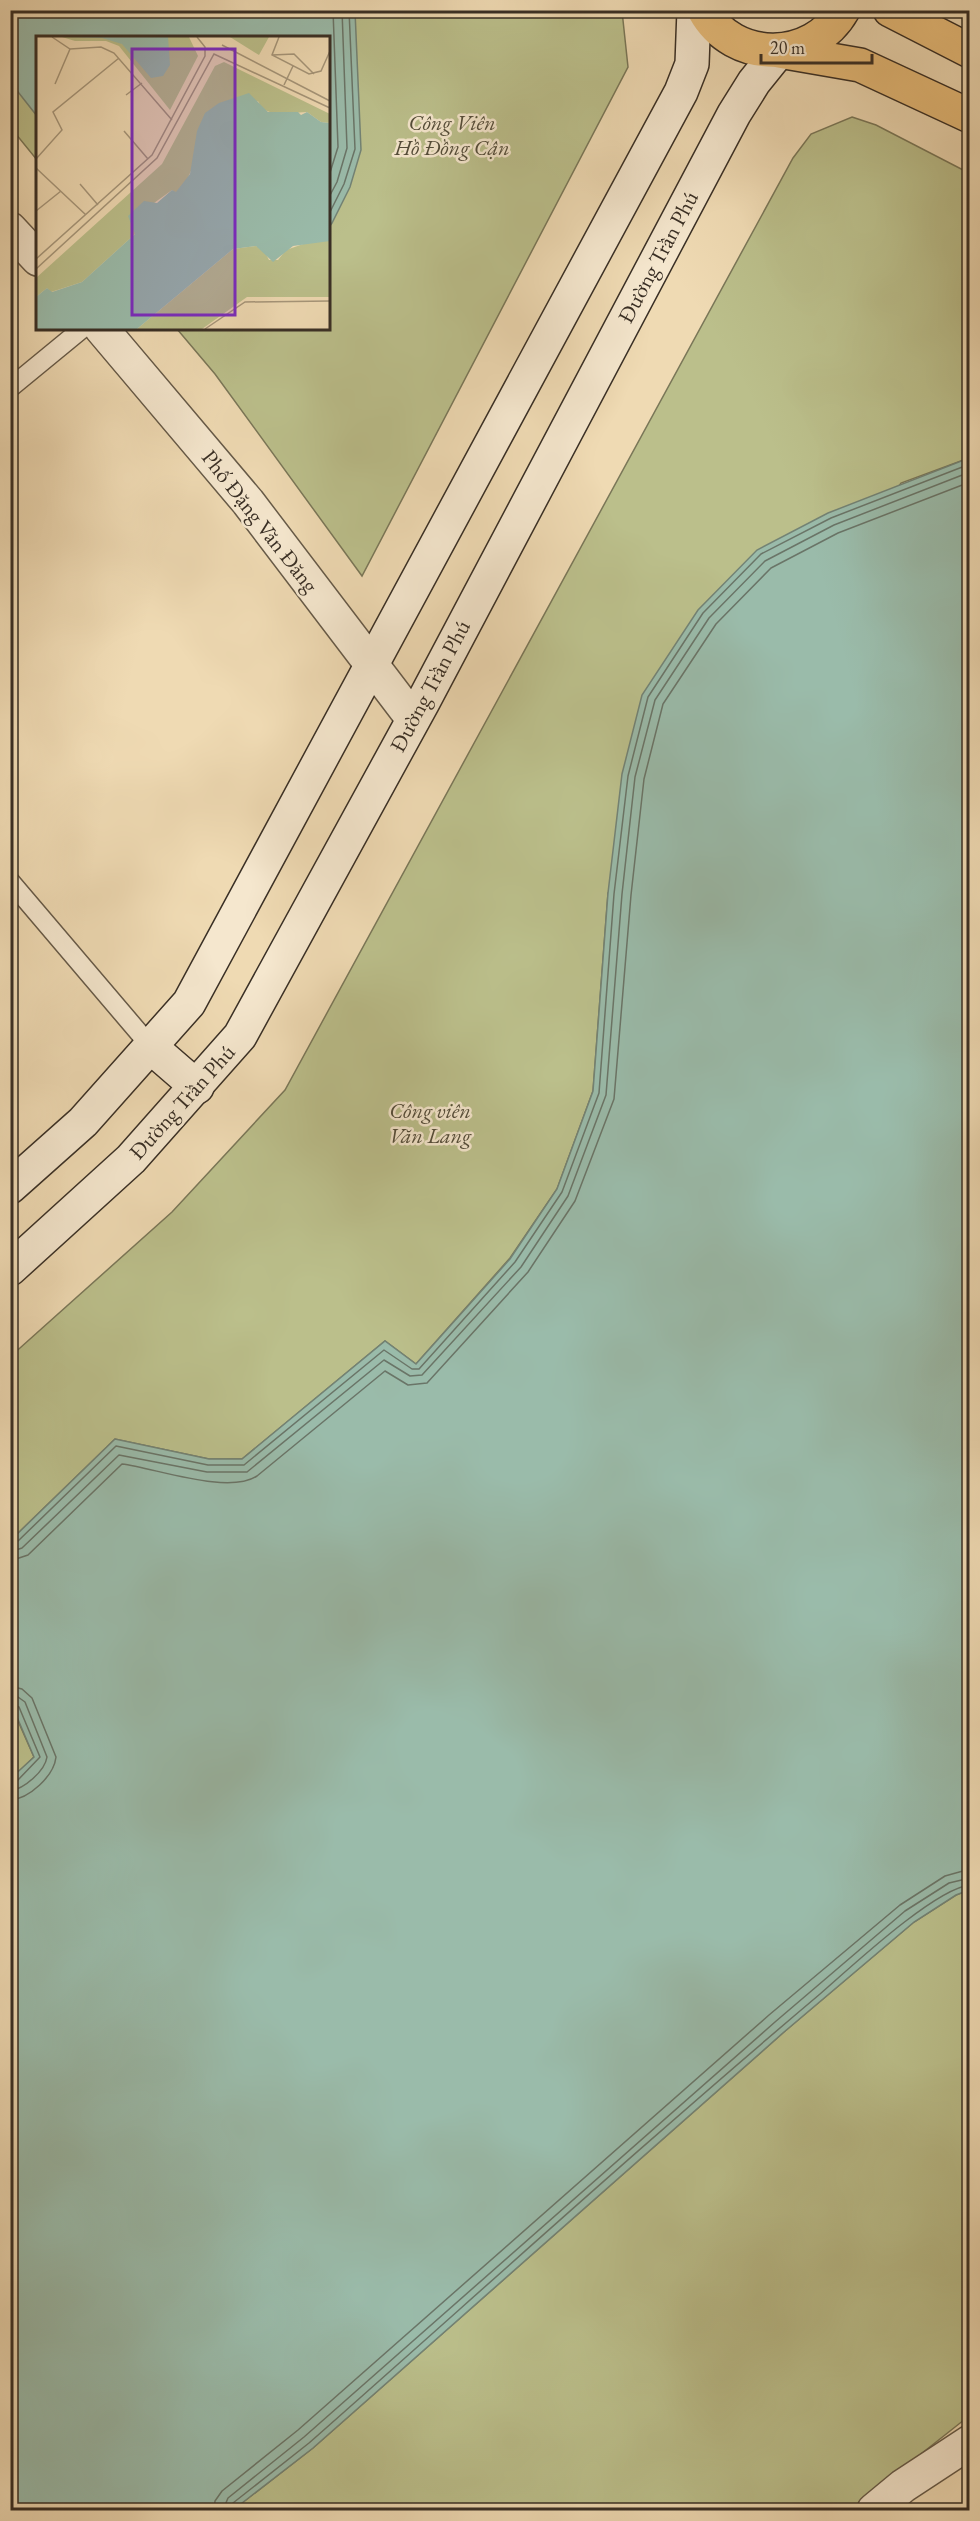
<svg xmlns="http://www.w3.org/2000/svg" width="980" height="2521" viewBox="0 0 980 2521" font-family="'EB Garamond',serif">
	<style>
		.green { fill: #bbbf8b; stroke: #7a7758; stroke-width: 1.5 }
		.water { fill: #9abbaa; stroke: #738375; stroke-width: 1.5 }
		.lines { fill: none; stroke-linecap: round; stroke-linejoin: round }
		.shore { stroke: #6a7568; stroke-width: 1.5 }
		.service-casing { stroke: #665a48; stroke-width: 21 }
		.minor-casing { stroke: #665a48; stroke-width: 36 }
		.tertiary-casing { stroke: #665a48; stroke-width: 36 }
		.secondary-casing { stroke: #392f25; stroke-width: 36 }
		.primary-casing { stroke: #392f25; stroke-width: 36 }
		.service { stroke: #f5e7ce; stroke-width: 18 }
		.minor { stroke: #f5e7ce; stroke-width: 33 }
		.tertiary { stroke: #f5e7ce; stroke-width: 33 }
		.secondary { stroke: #f5e7ce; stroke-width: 33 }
		.primary { stroke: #e8bd7a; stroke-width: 33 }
		.labels { text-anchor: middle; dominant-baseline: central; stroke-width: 5; stroke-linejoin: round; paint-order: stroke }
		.park-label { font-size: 22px; font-style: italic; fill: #534c39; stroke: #f5e7ce }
		.street-label { font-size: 22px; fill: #392f25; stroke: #f5e7ce }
		.inset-road { fill: none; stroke: #a6967a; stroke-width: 1.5 }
		.view { fill: #7b2cbf; fill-opacity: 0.15; stroke: #7b2cbf; stroke-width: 3 }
		.inset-edge { fill: none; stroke: #392f25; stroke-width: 3 }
	</style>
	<rect width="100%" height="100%" fill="#efdab3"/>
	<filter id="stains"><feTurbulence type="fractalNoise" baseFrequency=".00333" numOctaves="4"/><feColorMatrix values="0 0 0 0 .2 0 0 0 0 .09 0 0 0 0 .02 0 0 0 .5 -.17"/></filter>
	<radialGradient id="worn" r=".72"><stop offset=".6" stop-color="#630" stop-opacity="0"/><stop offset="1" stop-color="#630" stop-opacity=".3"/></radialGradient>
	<g class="green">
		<path d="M10,11H622L628,67L362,576L215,374L177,329L328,328V38H38L37,160L11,128Z"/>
		<path d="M852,117L876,125L969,173V458L901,483L608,893L593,1091L557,1189L510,1258L416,1364L385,1341L242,1459H209L115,1439L11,1540V1356L172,1212L285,1090L793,158L811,134Z"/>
		<path d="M10,1703L34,1757L11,1779H10Z"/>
		<path d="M969,1890V2416L850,2510H233L313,2448L784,2032L914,1922L956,1895Z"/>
	</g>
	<g class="water">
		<path d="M10,11H355L361,150L350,187L332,223L329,227L328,38H38L37,116L11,83Z"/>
		<path d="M969,458V1890L956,1895L914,1922L784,2032L313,2448L233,2510H11L10,1779L34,1757L11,1703V1540L115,1439L209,1459H242L385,1341L416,1364L510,1259L557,1189L593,1091L608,893L622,774L642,695L698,610L757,550L828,513Z"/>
	</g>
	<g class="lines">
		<g class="shore">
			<path d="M328,179L338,147L333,10"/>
			<path d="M328,199L337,182L347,148L342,10"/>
			<path d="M328,216L344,184L355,149L349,10"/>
			<path d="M10,1544L17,1542L116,1446L208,1465H244L384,1350L412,1369H419L515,1262L562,1192L599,1093L614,894L628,776L648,697L703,613L761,554L831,518L970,464"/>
			<path d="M10,1552L22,1548L119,1455L207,1472H247L384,1360L410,1376L422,1375L521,1267L568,1196L606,1095L622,894L635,777L655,700L709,618L765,561L834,525L970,472"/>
			<path d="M10,1561L28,1555L122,1464C155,1468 228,1495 257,1476L385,1371L408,1385L427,1383L528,1272L575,1201L614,1099L631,895L644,779L663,704L716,624L771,568L838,533L970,482"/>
			<path d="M10,1686L22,1689L32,1698L56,1757C54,1776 29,1799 10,1800"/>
			<path d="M10,1696L18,1697L25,1702L47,1757C45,1771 24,1789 10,1791"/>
			<path d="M10,1703L19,1707L40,1757L17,1781L10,1783"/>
			<path d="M214,2510L215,2501L222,2491L298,2430L769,2015L900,1905L945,1876L970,1869"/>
			<path d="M223,2510L228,2498L304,2437L775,2022L905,1911L949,1883L970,1878"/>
			<path d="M230,2510L233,2503L309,2443C479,2293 647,2140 820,1994C850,1968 934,1889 970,1885"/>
		</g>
		<g class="service-casing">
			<g id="service">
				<path d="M10,388L83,328"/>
				<path d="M10,881L152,1048"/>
			</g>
		</g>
		<g class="minor-casing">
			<g id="minor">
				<path d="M10,229L38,259"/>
				<path d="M101,328L248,502L413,719"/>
			</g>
		</g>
		<g class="tertiary-casing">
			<path id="tertiary" d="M874,2510L903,2486L970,2442"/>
		</g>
		<g class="secondary-casing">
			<g id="secondary">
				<path d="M152,1048L197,1087"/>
				<path d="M10,1187L83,1122L189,1003L681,92L692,64L694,10"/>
				<path d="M10,1269L131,1159L240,1036L423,702L734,114L754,82L779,51"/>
			</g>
		</g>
		<g class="primary-casing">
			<g id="primary">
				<path d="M704,10C733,64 813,63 843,10"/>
				<path d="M890,10L970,51"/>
				<path d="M779,51L860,65L970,116"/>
			</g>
		</g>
		<use href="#service" class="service"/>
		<use href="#minor" class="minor"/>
		<use href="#tertiary" class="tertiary"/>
		<use href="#secondary" class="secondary"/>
		<use href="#primary" class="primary"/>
	</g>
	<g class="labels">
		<g class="park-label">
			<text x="452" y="122">Công Viên<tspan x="452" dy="25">Hồ Đồng Cận</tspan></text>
			<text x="430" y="1110">Công viên<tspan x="430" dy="25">Văn Lang</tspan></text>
		</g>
		<g class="street-label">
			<text transform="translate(658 257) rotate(-62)">Đường Trần Phú</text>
			<text transform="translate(260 521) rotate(52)">Phố Đặng Văn Đăng</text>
			<text transform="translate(430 686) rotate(-62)">Đường Trần Phú</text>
			<text transform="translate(182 1102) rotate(-48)">Đường Trần Phú</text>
		</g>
	</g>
	<g transform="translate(36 36)">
		<rect width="294" height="294" fill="#efdab3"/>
		<path d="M26,1H153L162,20L134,74L83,10L70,5H39ZM194,1H233L223,19ZM188,26L294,78V87L285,86L271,76L239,78L226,73L222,65L160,107L158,128L150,146L140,157L136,154L118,167L99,198L46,246L15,256L11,252L0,261V242L126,128L179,30ZM276,205H294V261H211L166,293H101L197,213L220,210L228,214L233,224H242L250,214Z" fill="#bbbf8b"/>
		<path d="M32,1H132L134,29L127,40L115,42L86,8L66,2ZM213,57L232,76H262L265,79L271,76L285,86L294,87V205L257,210L237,226L220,210L197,213L101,293H0V261L11,252L16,256L46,246L99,198L92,180L108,165L121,167L136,154L140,156L154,138L161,95L169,77L183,67Z" fill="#9abbaa"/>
		<path class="inset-road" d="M16,1L34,13L65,11L78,17L136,84M243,1L236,19L273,38L285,35L294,15M186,9L294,65M236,19L258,18L278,38M19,48L34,13M248,49L257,30M90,59L106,47M88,95L112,123M0,123L26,94L17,76L83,22M0,132L50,179M44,148L62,169M0,175L25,155M0,223L116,119L169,20V11L161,1M0,233L121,122L178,18L294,72M169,293L209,266L294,265"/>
		<path class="view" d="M96,13H199V279H96Z"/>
		<rect width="294" height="294" class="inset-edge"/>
	</g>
	<rect width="980" height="2521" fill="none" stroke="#efdab3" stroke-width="36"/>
	<rect x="12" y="12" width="956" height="2497" fill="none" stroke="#392f25" stroke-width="3"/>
	<rect x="18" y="18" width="944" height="2485" fill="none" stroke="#392f25" stroke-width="1.5"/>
	<path d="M761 54v9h111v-9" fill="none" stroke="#392f25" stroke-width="3"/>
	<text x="770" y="54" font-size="18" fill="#392f25" stroke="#f5e7ce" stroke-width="4.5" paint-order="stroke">20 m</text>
	<rect width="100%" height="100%" filter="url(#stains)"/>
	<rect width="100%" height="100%" fill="url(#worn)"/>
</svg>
